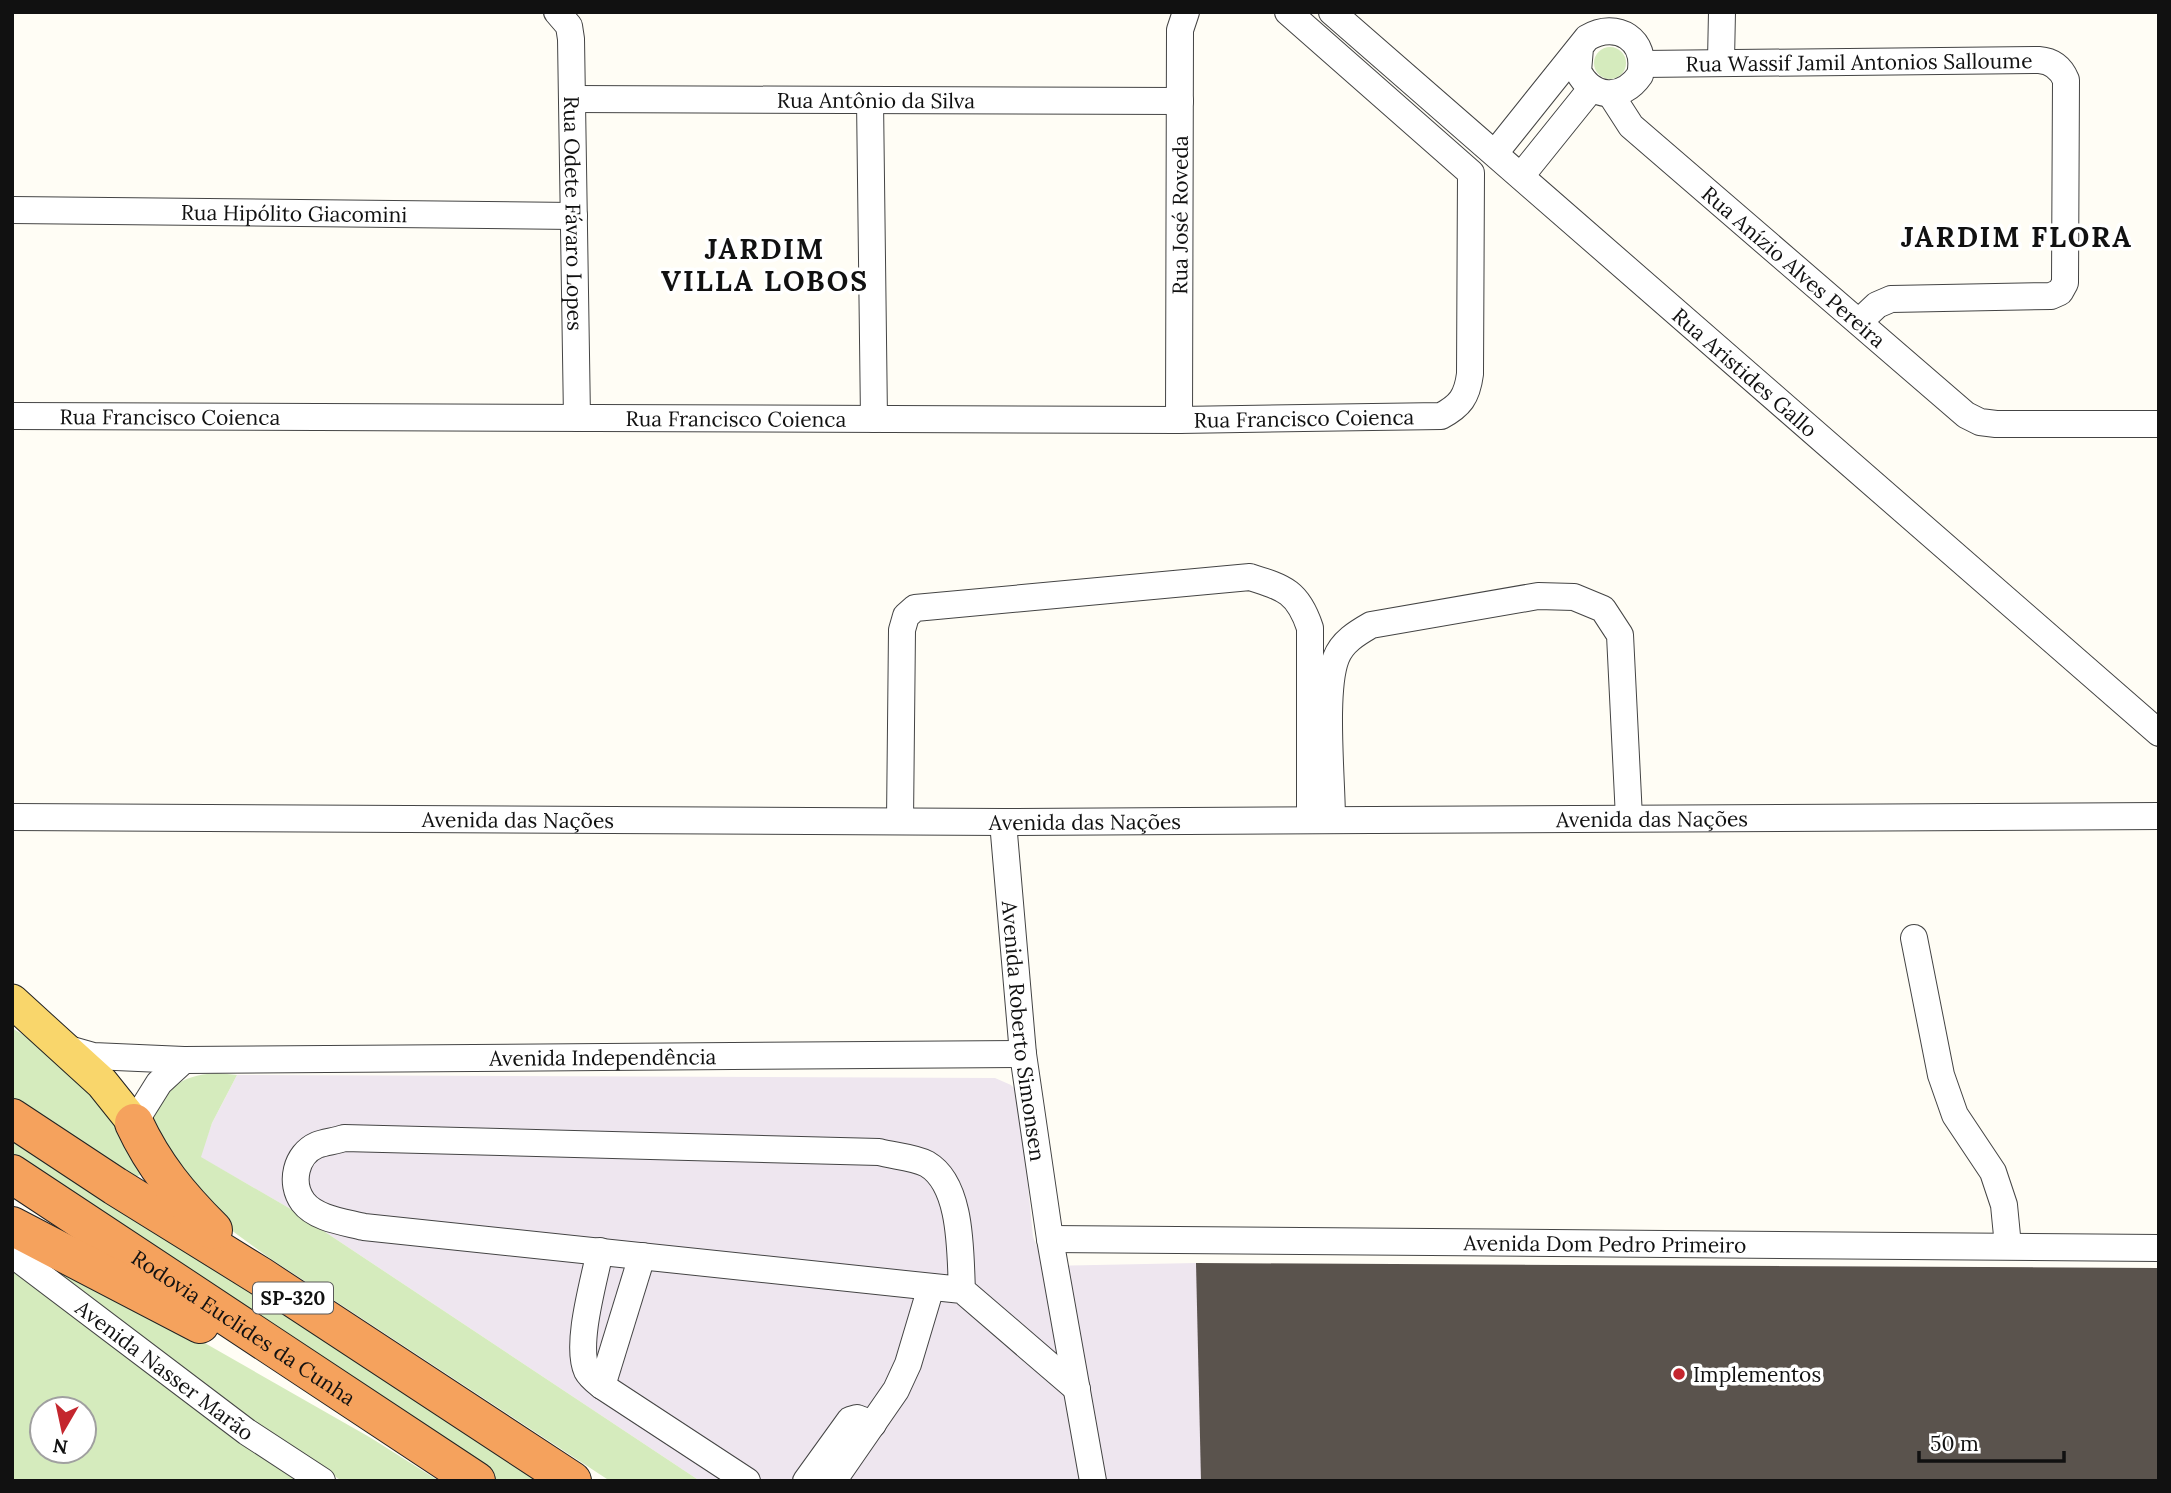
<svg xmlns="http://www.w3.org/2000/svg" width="2171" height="1493" viewBox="0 0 2171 1493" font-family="Lora,serif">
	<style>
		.industrial { fill: #eee6ef }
		.green { fill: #d5ebbd; fill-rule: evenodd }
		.building { fill: #5a524d; filter: url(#shadow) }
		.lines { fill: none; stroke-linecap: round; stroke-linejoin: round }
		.minor-casing { stroke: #444; stroke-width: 28 }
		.major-casing { stroke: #222; stroke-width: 35 }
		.highway-casing { stroke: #222; stroke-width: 40 }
		.minor { stroke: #fff; stroke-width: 26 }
		.major { stroke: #f9d66b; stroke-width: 33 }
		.highway { stroke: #f5a25d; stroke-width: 38 }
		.poi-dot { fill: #c4262e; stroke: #fff; stroke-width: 2.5 }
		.labels { text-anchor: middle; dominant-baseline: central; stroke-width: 7; stroke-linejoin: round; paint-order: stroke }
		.shield { fill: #fff; stroke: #585858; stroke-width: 2 }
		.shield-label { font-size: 19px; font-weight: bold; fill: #111 }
		.street-label { font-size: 21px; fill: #111; stroke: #fff }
		.poi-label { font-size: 21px; fill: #111; stroke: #fff; text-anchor: start }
		.district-label { font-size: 28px; font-weight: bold; letter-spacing: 2px; fill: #111; stroke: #fff }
	</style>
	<defs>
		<filter id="shadow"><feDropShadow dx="4.5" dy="8" stdDeviation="2" flood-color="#0004"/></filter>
	</defs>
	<rect width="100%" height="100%" fill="#fffdf5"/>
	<path class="industrial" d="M237,1075L995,1078L1011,1085L1019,1093L1033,1237L1045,1266L1196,1263L2159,1481H700L289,1208L200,1157L212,1123Z"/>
	<g class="green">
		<circle cx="1610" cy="63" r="16"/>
		<path d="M12,1028L40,1045L119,1119L142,1174L136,1177L124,1172L12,1098Z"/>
		<path d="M217,1073L237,1075L212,1123L201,1157L289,1208L700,1481H610L268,1257L201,1208L149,1121C172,1088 175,1076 217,1073Z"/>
		<path d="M12,1130L551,1481H492L12,1165Z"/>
		<path d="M19,1237L371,1438L439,1481H342L263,1430L79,1295Z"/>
		<path d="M12,1261L304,1481H12ZM42,1409H84V1451H42Z"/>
	</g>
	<path class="building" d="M1196,1263L2159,1268V1481H1201Z"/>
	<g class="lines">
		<g class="minor-casing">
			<g id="minor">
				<path id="s1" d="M557,12L569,26L571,39L577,418"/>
				<path id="s2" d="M1332,12L2159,733"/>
				<path d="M1721,60L1722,12"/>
				<path id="s3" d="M1642,64L2039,60C2052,61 2061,68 2066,80L2065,283L2060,292L2051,296L1891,299L1877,305L1859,322"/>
				<path id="s4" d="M1611,95L1631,126L1966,415L1980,422L1996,424H2159"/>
				<path id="s5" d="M572,99L1180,101"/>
				<path d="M870,100L874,419"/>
				<path d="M1495,153L1587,38C1617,20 1648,40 1640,75C1622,101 1592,99 1578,71L1580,48"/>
				<path d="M1521,176L1591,89"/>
				<path id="s6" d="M12,210L574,216"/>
				<path id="s7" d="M12,416L1179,420L1441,416C1460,406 1467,397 1470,374L1471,173L1288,12"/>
				<path id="s8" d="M1179,420L1180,30L1186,12"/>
				<path id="s9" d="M12,817L1003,822L2159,816"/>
				<path d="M1332,820C1332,780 1323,692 1336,658C1342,642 1357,633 1371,625L1538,596L1574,597L1603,609L1620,635L1629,818"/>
				<path d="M900,821L902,630L906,616L915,608L1250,577C1285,588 1298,592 1310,628V820"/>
				<path id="s10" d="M1003,822L1023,1054L1050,1239L1093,1481"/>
				<path d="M1914,938L1941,1075L1955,1115L1993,1172L2004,1205L2008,1246"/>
				<path id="s11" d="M65,1048L93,1056L184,1060L1023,1054"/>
				<path d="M134,1123L159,1083L184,1060"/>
				<path id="s12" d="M1050,1239L2159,1248"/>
				<path d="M600,1251C594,1281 575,1345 587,1371C590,1377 597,1382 602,1386L747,1481"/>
				<path id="s13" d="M12,1254L247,1432L322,1481"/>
				<path d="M962,1290C960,1255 963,1185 927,1164C914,1157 893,1156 879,1152L344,1138C336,1141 325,1142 317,1145C296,1154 289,1183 303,1202C316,1219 345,1222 364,1227L962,1290L1077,1389"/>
				<path d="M602,1386L642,1256"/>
				<path d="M806,1481L850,1420L857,1418L873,1424"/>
				<path d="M833,1481L896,1390L908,1364L931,1287"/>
			</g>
		</g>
		<g class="major-casing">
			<path id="major" d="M12,1001L102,1083L134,1123"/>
		</g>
		<g class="highway-casing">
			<g id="highway">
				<path d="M12,1118L115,1186L260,1276L572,1481"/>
				<path d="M134,1123C154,1166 180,1197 213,1230"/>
				<path id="s14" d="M12,1174L476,1481"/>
				<path d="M12,1226L200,1324"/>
			</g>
		</g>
		<use href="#minor" class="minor"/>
		<use href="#major" class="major"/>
		<use href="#highway" class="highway"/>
	</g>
	<circle class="poi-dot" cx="1679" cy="1374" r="7"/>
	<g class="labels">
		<rect class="shield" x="253" y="1282.5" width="80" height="31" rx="5"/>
		<g class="shield-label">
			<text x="293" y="1298">SP-320</text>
		</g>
		<g class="street-label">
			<text stroke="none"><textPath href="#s3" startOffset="217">Rua Wassif Jamil Antonios Salloume</textPath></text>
			<text stroke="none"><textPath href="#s5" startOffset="304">Rua Antônio da Silva</textPath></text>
			<text stroke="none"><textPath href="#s6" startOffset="282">Rua Hipólito Giacomini</textPath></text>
			<text stroke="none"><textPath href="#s1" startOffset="206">Rua Odete Fávaro Lopes</textPath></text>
			<text stroke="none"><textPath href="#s8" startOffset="205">Rua José Roveda</textPath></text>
			<text stroke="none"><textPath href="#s4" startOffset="252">Rua Anízio Alves Pereira</textPath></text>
			<text stroke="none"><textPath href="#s2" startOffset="548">Rua Aristides Gallo</textPath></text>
			<text stroke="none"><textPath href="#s7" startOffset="158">Rua Francisco Coienca</textPath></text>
			<text stroke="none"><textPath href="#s7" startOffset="724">Rua Francisco Coienca</textPath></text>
			<text stroke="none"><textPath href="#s7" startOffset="1292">Rua Francisco Coienca</textPath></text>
			<text stroke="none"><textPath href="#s9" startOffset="1640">Avenida das Nações</textPath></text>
			<text stroke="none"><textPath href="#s9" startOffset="506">Avenida das Nações</textPath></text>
			<text stroke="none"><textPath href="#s9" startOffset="1073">Avenida das Nações</textPath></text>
			<text stroke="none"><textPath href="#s10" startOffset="210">Avenida Roberto Simonsen</textPath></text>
			<text stroke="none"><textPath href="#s11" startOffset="539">Avenida Independência</textPath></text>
			<text stroke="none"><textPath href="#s12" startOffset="555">Avenida Dom Pedro Primeiro</textPath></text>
			<text stroke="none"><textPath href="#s14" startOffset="278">Rodovia Euclides da Cunha</textPath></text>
			<text stroke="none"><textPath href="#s13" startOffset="192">Avenida Nasser Marão</textPath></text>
		</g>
		<g class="poi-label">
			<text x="1693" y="1374">Implementos</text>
		</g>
		<g class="district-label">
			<text x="2017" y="237">JARDIM FLORA</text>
			<text x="765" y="249">JARDIM<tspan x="765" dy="32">VILLA LOBOS</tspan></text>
		</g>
	</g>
	<rect width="2171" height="1493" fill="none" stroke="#111111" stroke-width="28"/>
	<g transform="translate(63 1430) rotate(189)"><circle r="33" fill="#ffffff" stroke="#a0a0a0" stroke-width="2"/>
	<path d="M0-5L12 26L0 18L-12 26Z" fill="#c4262e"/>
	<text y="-10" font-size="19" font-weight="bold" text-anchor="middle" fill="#111111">N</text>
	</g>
	<path d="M1919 1451v10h145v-10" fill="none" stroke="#111111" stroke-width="3.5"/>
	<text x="1930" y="1451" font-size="21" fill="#111111" stroke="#ffffff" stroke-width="5" paint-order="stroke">50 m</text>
</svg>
